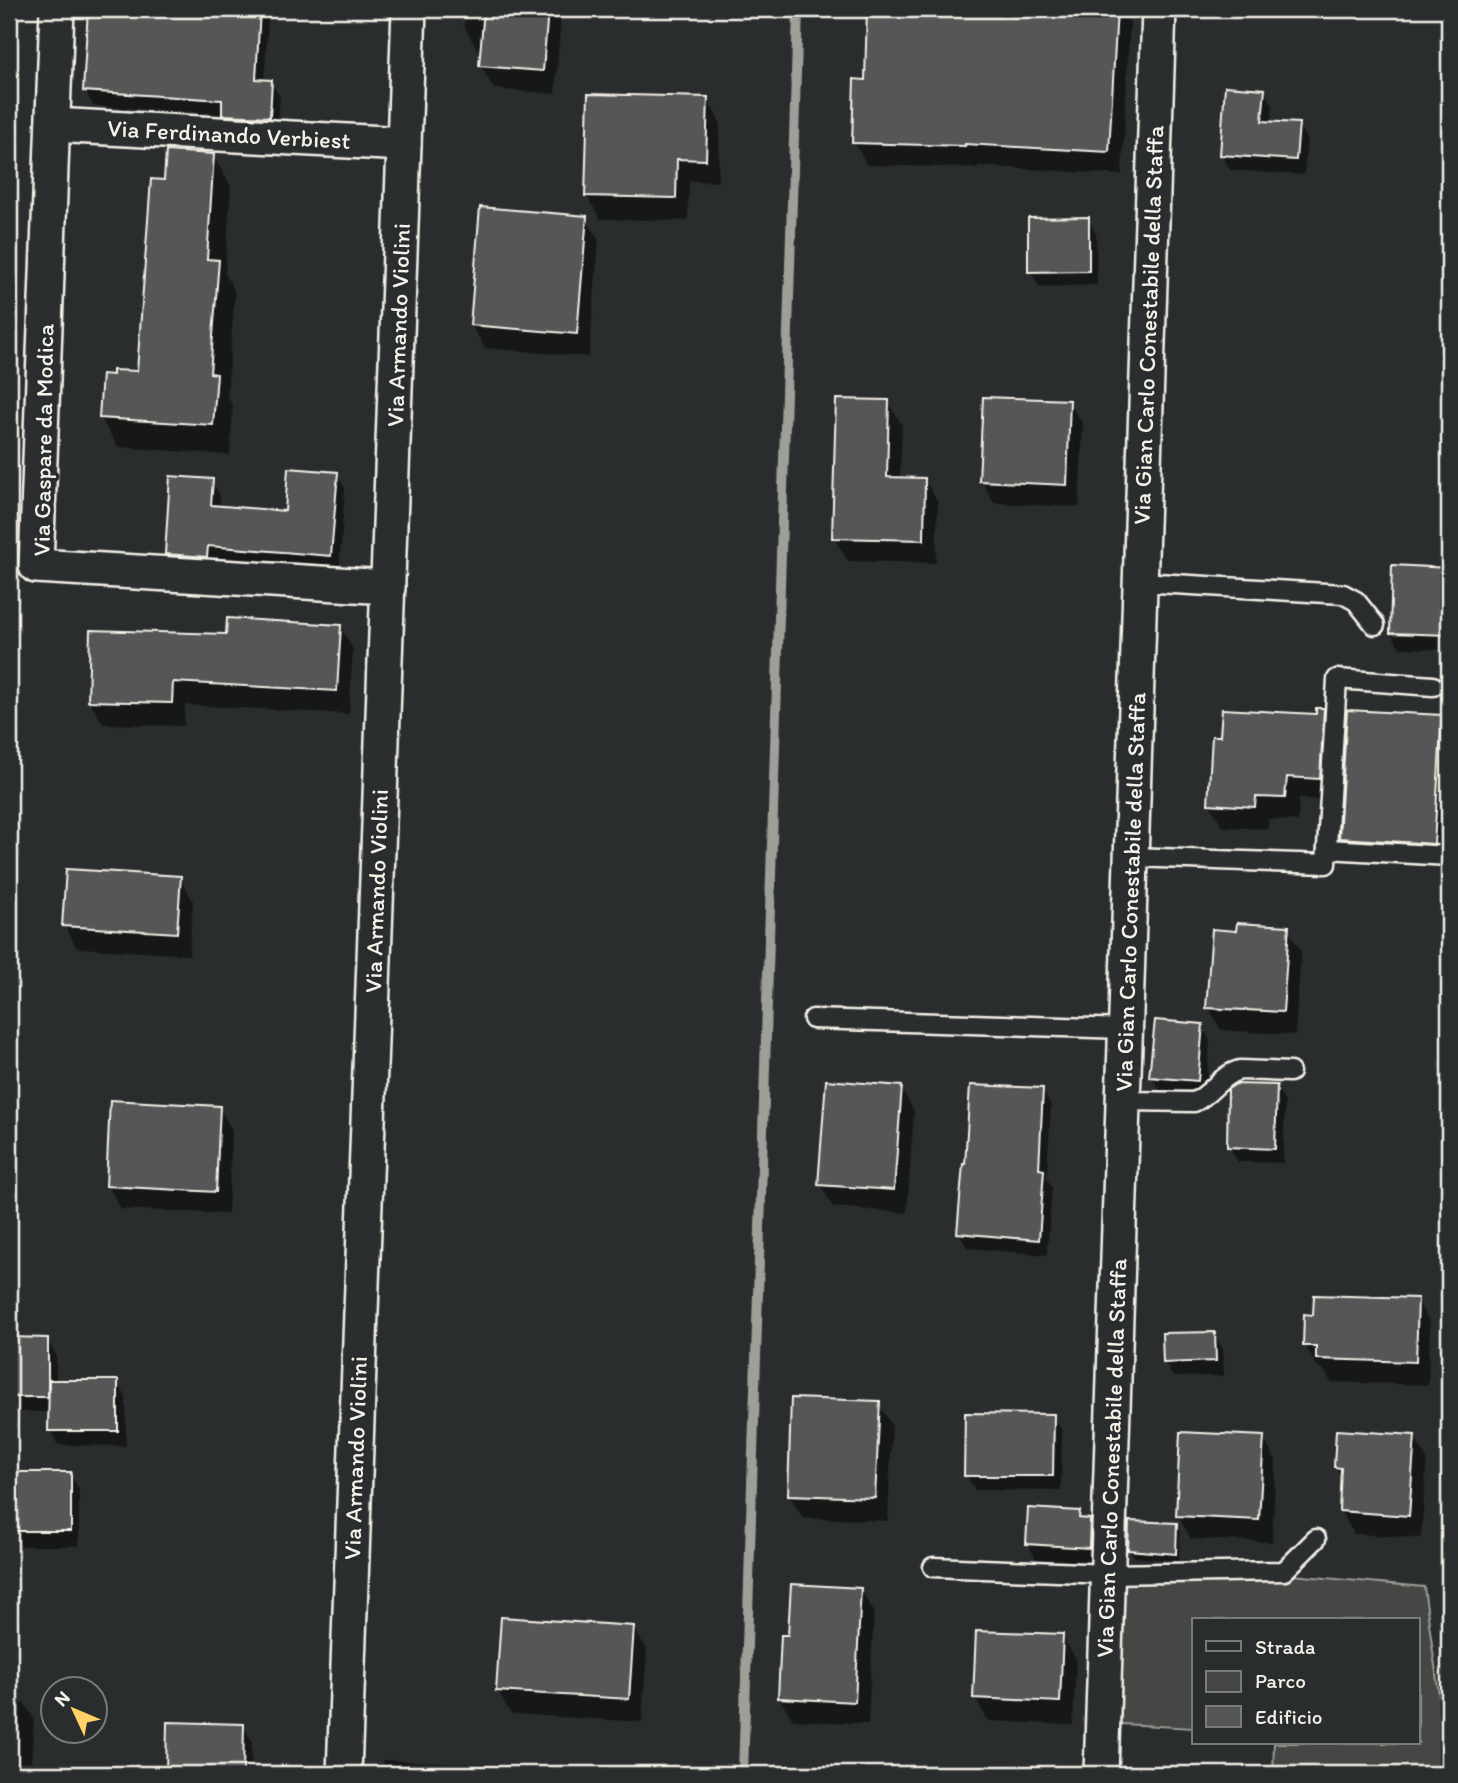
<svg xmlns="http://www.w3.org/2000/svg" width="1458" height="1783" viewBox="0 0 1458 1783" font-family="Itim,sans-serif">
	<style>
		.green { fill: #444645; stroke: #9c9c96; stroke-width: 2 }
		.shadow { fill: #0007 }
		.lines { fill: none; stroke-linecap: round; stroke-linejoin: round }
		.stream { stroke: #9f9f9a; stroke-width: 10 }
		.building { fill: #555756; stroke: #f4f1e8; stroke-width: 2 }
		.service-casing { stroke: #f4f1e8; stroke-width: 23 }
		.minor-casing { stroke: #f4f1e8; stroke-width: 38 }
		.service { stroke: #2a2d2e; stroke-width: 18 }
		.minor { stroke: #2a2d2e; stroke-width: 33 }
		.labels { text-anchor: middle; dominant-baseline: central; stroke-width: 7; stroke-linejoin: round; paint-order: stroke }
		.street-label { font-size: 24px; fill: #f4f1e8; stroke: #2a2d2e }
	</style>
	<rect width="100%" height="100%" fill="#2a2d2e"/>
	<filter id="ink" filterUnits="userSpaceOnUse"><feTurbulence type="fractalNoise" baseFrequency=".0143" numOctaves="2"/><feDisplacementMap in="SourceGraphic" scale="14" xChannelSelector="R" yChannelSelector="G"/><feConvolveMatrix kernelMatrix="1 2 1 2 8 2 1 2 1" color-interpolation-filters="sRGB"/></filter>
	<g filter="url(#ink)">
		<path class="green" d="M1260,1572L1424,1587L1439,1695L1449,1696V1774H1273L1274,1743H1418V1620H1194V1728L1103,1723L1108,1574Z"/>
		<g class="shadow">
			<path d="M88,9H269L264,82H271L280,97L277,132L232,130L223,114L93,106L85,90Z"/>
			<path d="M465,9H556L561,18L555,94L494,89L481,66L482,49H477L464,26Z"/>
			<path d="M869,9H1123L1130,21L1122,175L978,166V168L867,165L854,142L866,82Z"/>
			<path d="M1264,90L1273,105L1271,123L1298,125L1307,140L1304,175L1230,170L1221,154Z"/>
			<path d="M707,99L720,122L718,182L689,181L688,221L600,219L587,196Z"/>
			<path d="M213,156L231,186L225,273L235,292L227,396L233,406L230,455L118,447L100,417L139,373L165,182Z"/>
			<path d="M585,217L599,240L589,357L485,348L471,325Z"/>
			<path d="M1088,219L1096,234L1097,285L1039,287L1030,271Z"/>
			<path d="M888,402L902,425L900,479H924L938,502L936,563L848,561L834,538Z"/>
			<path d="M1069,402L1083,425L1079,507L994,503L981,480Z"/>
			<path d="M337,473L345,489L339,571L176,569L167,554L212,481L220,496V508L286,513Z"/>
			<path d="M1394,567L1449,570V650L1400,648L1391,633Z"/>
			<path d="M340,626L353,649L349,714L185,705L184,726L103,724L89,701L228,635Z"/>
			<path d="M1323,710L1336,733L1332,801L1299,799L1298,821L1268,819V829L1223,827L1209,804Z"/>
			<path d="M1441,717L1449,732V817L1446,865L1353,860L1341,838Z"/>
			<path d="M180,878L193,901L189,955L77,948L64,925Z"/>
			<path d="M1287,928L1301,951L1295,1035L1221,1030L1208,1007Z"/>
			<path d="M1202,1026L1210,1041L1206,1096L1160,1091L1151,1076Z"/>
			<path d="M1276,1087L1285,1102L1283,1163L1238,1162L1229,1147Z"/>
			<path d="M901,1088L914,1111L907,1213L833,1207L820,1184Z"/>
			<path d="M1042,1090L1051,1105L1047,1179L1052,1187L1047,1255L967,1248L959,1233Z"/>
			<path d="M219,1107L232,1130L228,1214L121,1209L108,1186Z"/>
			<path d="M1417,1300L1430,1323L1428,1385L1331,1382L1323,1369L1318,1368L1305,1345Z"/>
			<path d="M1214,1334L1223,1349L1224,1376L1173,1377L1164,1362Z"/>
			<path d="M47,1340L56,1355V1382H117L126,1397V1446L58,1445L50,1430V1412H19L10,1396Z"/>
			<path d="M878,1403L892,1426L888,1521L803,1518L789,1495Z"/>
			<path d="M1053,1415L1062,1431L1061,1491L975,1490L966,1475Z"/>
			<path d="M1414,1436L1427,1459L1421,1538L1354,1534L1340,1511L1343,1479L1335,1467Z"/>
			<path d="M1263,1438L1276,1461L1272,1542L1191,1539L1178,1516Z"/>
			<path d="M70,1474L79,1489V1546H21L12,1531Z"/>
			<path d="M1079,1513L1083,1520H1089L1098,1536L1097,1562L1036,1559L1028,1544Z"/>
			<path d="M1176,1525L1180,1532L1179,1561L1134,1557L1129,1549Z"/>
			<path d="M860,1589L874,1612L868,1724L793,1720L779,1698L790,1637Z"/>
			<path d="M633,1627L647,1650L642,1722L511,1714L498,1691Z"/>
			<path d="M1062,1636L1076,1659L1073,1725L988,1721L975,1698Z"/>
			<path d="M9,1703L25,1704L34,1719L31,1765L9,1764Z"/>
			<path d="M169,1724L243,1726L252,1741L251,1774H168Z"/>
			<path d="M383,1760L638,1769L642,1774H383Z"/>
			<path d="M978,1772L1063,1774H1064H978Z"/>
		</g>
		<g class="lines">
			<path class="stream" d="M743,1774L798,9"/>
		</g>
		<g class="building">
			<path d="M88,9H260L256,79L272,80L270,117L222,115V100L83,91Z"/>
			<path d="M484,9H548L543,71L479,66Z"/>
			<path d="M867,9H1117L1109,152L965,144V146L852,143L854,79L865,80Z"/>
			<path d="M1225,86L1265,89L1262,121L1299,123L1296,160L1220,155Z"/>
			<path d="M588,94L708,97L706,160L677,159L676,198L585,196Z"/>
			<path d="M166,151L214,154L207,259L219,260L210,373L217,374L213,425L99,418L102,374L113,375V370L137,371L151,179L164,180Z"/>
			<path d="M480,207L587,216L577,334L470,325Z"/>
			<path d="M1089,217V271L1028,272V218Z"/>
			<path d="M983,397L1070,400L1067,485L979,481Z"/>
			<path d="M836,399L889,400L887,477L925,478L924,540L832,538Z"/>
			<path d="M288,468L338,472L331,556L208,546L207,557L165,554L170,476L213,479L211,505L285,511Z"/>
			<path d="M1392,565L1449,568V635L1390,633Z"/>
			<path d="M227,618L341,625L337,691L173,682L172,703L88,701L90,630L226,634Z"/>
			<path d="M1316,708H1324L1320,779L1287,777L1285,798L1256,797L1255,807L1208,804L1212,736H1220L1222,709L1316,714Z"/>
			<path d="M1347,710L1442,715L1434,844L1339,838Z"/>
			<path d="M66,869L181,876L177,933L62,926Z"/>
			<path d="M1237,923L1289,926L1283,1012L1206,1008L1212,929L1236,931Z"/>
			<path d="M1155,1020L1203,1024L1198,1081L1149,1077Z"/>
			<path d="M826,1080L902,1086L894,1190L818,1185Z"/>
			<path d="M1236,1084L1277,1085L1275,1149L1227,1147L1228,1089Z"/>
			<path d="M970,1085L1043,1088L1039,1169L1044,1170L1039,1240L957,1233L963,1164H965Z"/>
			<path d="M110,1100L220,1106L216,1192L106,1186Z"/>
			<path d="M1314,1295L1418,1298L1416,1362L1316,1359V1346H1303L1304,1314L1313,1315Z"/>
			<path d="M1215,1332L1216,1361L1163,1363L1162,1333Z"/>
			<path d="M9,1337L48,1338V1397H9Z"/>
			<path d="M49,1380H118V1431H48Z"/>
			<path d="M791,1398L880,1401L875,1498L788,1495Z"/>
			<path d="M965,1413L1054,1414L1053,1476H964Z"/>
			<path d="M1336,1430L1415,1435L1409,1516L1339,1511L1341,1468L1334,1467Z"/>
			<path d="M1180,1432L1264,1436L1259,1520L1176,1516Z"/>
			<rect x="10" y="1472" width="61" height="59"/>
			<path d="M1028,1508L1080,1511L1079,1518L1090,1519L1089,1548L1026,1544Z"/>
			<path d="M1129,1521L1177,1523L1176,1554L1128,1550Z"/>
			<path d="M791,1584L861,1588L855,1702L778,1698L781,1635H788Z"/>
			<path d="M501,1617L634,1626L629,1699L496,1691Z"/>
			<path d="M976,1631L1063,1634L1060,1702L973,1698Z"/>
			<path d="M167,1722L244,1724L243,1774H166Z"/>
		</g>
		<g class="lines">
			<g class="service-casing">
				<g id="service">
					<path d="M1140,582L1343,594L1356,601L1375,625"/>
					<path d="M1327,849L1449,856"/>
					<path d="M1131,857L1326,864L1337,679L1433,686"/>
					<path d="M813,1019L1125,1029"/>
					<path d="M1123,1101L1194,1102C1212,1094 1220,1075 1240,1070L1290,1072"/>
					<path d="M933,1567L1108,1574L1284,1571L1316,1539"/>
				</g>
			</g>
			<g class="minor-casing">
				<g id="minor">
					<path d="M57,9L36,566L388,587"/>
					<path d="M53,125L404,144"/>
					<path d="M344,1774L409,9"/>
					<path d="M1101,1774L1159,9"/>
				</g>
			</g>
			<use href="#service" class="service"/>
			<use href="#minor" class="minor"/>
		</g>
	</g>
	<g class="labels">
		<g class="street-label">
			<text transform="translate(229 134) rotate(3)">Via Ferdinando Verbiest</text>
			<text transform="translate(398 325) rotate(-88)">Via Armando Violini</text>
			<text transform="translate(1148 325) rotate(-88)">Via Gian Carlo Conestabile della Staffa</text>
			<text transform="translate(43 440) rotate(-89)">Via Gaspare da Modica</text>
			<text transform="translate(376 891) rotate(-88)">Via Armando Violini</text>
			<text transform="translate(1130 892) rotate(-88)">Via Gian Carlo Conestabile della Staffa</text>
			<text transform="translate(355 1458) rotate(-88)">Via Armando Violini</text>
			<text transform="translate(1111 1458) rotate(-88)">Via Gian Carlo Conestabile della Staffa</text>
		</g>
	</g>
	<rect width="1458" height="1783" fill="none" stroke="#2a2d2e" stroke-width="35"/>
	<rect x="18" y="18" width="1423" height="1748" fill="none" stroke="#f4f1e8" stroke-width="2.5" filter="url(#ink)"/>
	<rect x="1192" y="1618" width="228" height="126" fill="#2a2d2e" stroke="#7b7b78" stroke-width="2"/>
	<rect x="1206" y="1641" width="35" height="10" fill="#2a2d2e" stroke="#7b7b78" stroke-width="2"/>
	<text x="1255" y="1654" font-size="21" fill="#f4f1e8">Strada</text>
	<rect x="1206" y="1671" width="35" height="21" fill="#444645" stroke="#7b7b78" stroke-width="2"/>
	<text x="1255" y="1688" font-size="21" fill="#f4f1e8">Parco</text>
	<rect x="1206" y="1706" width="35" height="21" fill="#555756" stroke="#7b7b78" stroke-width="2"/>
	<text x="1255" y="1724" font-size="21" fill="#f4f1e8">Edificio</text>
	<g transform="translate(74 1710) rotate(314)"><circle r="33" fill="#2a2d2e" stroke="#7b7b78" stroke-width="2"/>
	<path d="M0-5L12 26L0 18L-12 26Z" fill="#ffd166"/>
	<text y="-10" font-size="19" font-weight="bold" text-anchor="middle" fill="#f4f1e8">N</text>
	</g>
</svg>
